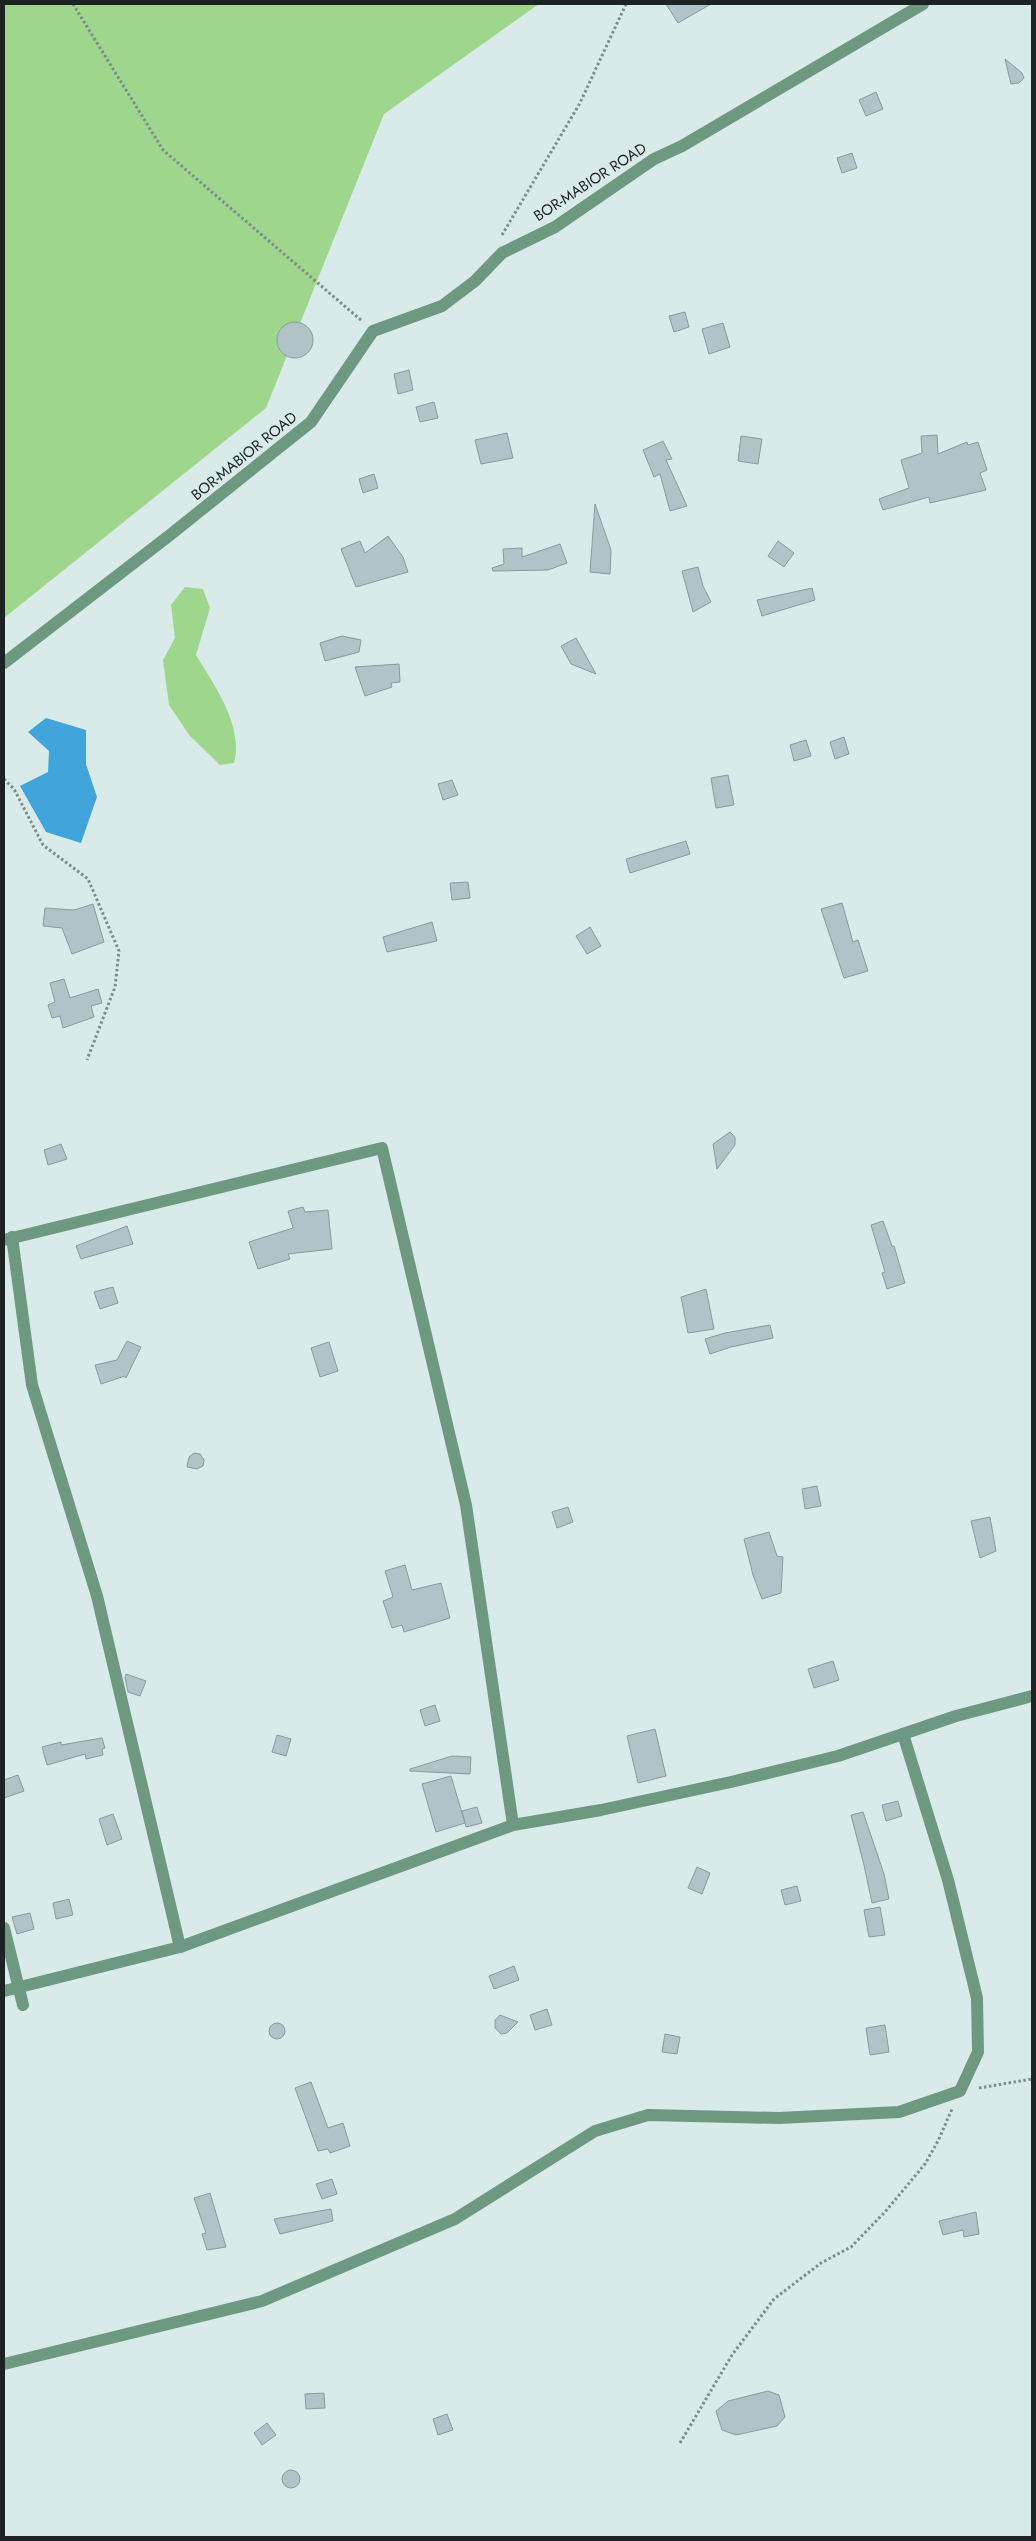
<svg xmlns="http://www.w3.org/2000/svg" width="1036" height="2541" viewBox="0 0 1036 2541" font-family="Jost,sans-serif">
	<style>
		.green { fill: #9fd68d }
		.water { fill: #41a5db }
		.building { fill: #b2c3c7; stroke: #899a9d }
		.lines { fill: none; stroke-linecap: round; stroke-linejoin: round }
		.path { stroke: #7e8b89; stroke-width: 3; stroke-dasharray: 2.5 2.5; stroke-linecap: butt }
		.street { stroke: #6f9883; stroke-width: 12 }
		.labels { text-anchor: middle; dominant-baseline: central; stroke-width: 5; stroke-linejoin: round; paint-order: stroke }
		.street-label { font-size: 15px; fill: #1c2322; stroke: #d9ebe8 }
	</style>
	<rect width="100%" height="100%" fill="#d9ebe8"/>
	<g class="green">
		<path d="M4,4H539L384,114L266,408L4,618Z"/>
		<path d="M185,587L203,589L210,608L196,655C214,685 244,726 234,763L220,765L190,736L169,705L163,660L175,638L171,605Z"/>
	</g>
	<path class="water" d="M46,718L86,730V764L97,797L81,843L46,832L20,786L48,772L49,751L28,732Z"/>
	<g class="building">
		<path d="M666,4H711L678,23Z"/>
		<path d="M1005,59L1022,73L1024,78L1019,83L1011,84Z"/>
		<path d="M876,92L883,109L866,116L859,100Z"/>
		<path d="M852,153L857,168L842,173L837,158Z"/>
		<path d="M685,312L689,327L674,332L669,316Z"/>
		<circle cx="295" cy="340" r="18"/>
		<path d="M723,323L730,347L709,354L702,329Z"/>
		<path d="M409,370L413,390L398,394L394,374Z"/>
		<path d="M434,402L438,418L420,422L416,407Z"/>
		<path d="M507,433L513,458L481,464L475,440Z"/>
		<path d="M937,435L938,454L967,442L968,445L978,442L987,470L980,473L986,490L930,503L929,497L883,510L879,499L909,488L901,460L922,453L921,436Z"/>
		<path d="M741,436L762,439L758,464L738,461Z"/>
		<path d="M663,441L672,459L666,460L687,506L670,511L660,474L654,477L643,450Z"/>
		<path d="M374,474L378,488L363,493L359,479Z"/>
		<path d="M595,504L611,550L610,574L590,572Z"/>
		<path d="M388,536L403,557L408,572L356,587L341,549L360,541L365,553Z"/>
		<path d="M778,541L794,553L784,567L768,556Z"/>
		<path d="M560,544L567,563L548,570L493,571L492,568L504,564L503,549L522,548V557Z"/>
		<path d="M698,567L703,586L711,602L693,612L682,571Z"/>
		<path d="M812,588L815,600L762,616L757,600Z"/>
		<path d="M342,636L361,640L359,652L325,661L320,643Z"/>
		<path d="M576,638L596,674L571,664L561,646Z"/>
		<path d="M399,664L400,682L391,683L392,687L365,696L355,667Z"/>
		<path d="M844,737L849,754L835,759L830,742Z"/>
		<path d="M806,740L811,756L794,761L790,745Z"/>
		<path d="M728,775L734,805L716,808L711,778Z"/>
		<path d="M452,780L458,795L443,800L438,784Z"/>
		<path d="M686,841L690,854L630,873L626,859Z"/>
		<path d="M468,882L470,898L452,900L450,883Z"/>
		<path d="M842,903L853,942L858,940L868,971L844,978L821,909Z"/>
		<path d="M93,904L104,942L72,954L62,928L43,926L45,908L74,910Z"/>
		<path d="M432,922L437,941L387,952L383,937Z"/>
		<path d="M590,927L601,946L587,954L576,936Z"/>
		<path d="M64,979L70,998L98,989L102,1003L91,1006L94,1017L63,1028L60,1016L52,1018L48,1005L55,1002L50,983Z"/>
		<path d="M730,1132L735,1137V1145L717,1169L713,1144Z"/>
		<path d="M61,1144L67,1159L48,1165L44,1150Z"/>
		<path d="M303,1207L305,1212L328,1210L332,1249L288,1254L290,1259L258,1269L249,1242L293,1228L288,1211Z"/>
		<path d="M883,1221L892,1246H894L905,1283L887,1289L882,1273L885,1272L871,1225Z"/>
		<path d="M127,1226L133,1244L81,1259L76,1246Z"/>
		<path d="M113,1287L118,1303L100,1309L94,1292Z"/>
		<path d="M706,1289L714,1329L688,1333L681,1297Z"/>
		<path d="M770,1325L773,1338L731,1347L710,1354L705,1339L725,1333Z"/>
		<path d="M127,1341L141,1347L126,1378L125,1376L101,1384L95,1365L117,1360Z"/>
		<path d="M329,1342L338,1371L320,1377L311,1348Z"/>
		<path d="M194,1453L200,1454L204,1460L203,1466L197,1469L187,1467L189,1457Z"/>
		<path d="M817,1486L821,1506L805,1509L802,1489Z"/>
		<path d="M568,1507L573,1522L557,1528L552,1512Z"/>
		<path d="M990,1517L996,1551L980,1558L971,1521Z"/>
		<path d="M769,1532L777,1556L783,1557L781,1593L762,1599L753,1575L744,1539Z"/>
		<path d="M405,1565L412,1590L441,1583L450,1618L404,1632L402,1625L392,1628L383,1601L393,1597L385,1571Z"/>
		<path d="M833,1661L839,1680L814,1688L808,1669Z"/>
		<path d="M126,1674L146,1681L140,1696L128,1692L125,1678Z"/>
		<path d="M435,1705L440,1721L425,1726L420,1710Z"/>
		<path d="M655,1729L666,1776L638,1783L627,1736Z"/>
		<path d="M277,1735L291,1739L286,1756L272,1752Z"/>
		<path d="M102,1738L105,1748L102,1749L103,1755L86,1759L85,1754L47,1765L42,1747L61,1742V1745Z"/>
		<path d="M452,1756L471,1757L470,1774L410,1771V1769Z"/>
		<path d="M18,1775L24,1791L4,1798V1780Z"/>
		<path d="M451,1776L465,1823L436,1832L422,1784Z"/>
		<path d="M898,1801L902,1816L886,1821L882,1805Z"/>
		<path d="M477,1807L482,1823L466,1827L462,1811Z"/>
		<path d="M863,1812L884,1874L889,1899L872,1903L864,1865L851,1815Z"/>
		<path d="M113,1814L122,1839L107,1845L99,1819Z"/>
		<path d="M697,1867L710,1873L702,1894L688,1888Z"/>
		<path d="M797,1886L801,1901L785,1905L781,1890Z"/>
		<path d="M69,1899L73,1915L56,1919L53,1903Z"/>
		<path d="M880,1907L885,1935L869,1937L864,1910Z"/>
		<path d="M30,1913L34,1929L17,1934L12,1917Z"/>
		<path d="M514,1966L519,1980L494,1989L489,1976Z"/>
		<path d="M547,2009L552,2025L535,2030L530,2015Z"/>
		<path d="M500,2015L518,2022L507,2033L501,2034L495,2028V2020Z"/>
		<circle cx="277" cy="2031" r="8"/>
		<path d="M885,2025L889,2052L870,2055L866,2028Z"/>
		<path d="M665,2034L680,2037L677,2054L662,2052Z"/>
		<path d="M311,2082L328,2128L343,2123L350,2146L330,2153L328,2149L318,2151L295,2088Z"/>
		<path d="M332,2179L337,2194L322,2199L316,2184Z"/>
		<path d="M210,2193L226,2247L207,2250L202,2234L206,2233L194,2198Z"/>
		<path d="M331,2209L333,2221L280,2234L274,2219Z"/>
		<path d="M976,2212L979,2234L964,2237L963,2230L943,2235L939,2221Z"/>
		<path d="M768,2391L779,2395L785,2417L777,2426L736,2435L722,2430L716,2411L728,2401Z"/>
		<path d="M324,2393L325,2408L306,2409L305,2394Z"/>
		<path d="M447,2414L453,2430L438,2435L433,2419Z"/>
		<path d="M267,2423L276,2435L262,2445L254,2433Z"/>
		<circle cx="291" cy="2479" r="9"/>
	</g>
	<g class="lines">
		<g class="path">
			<path d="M73,4L163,150L362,321"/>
			<path d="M502,235L580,103L626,4"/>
			<path d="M4,779L14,789L43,845L88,879L119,951L115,987L87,1060"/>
			<path d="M979,2088L1032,2079"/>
			<path d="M680,2443L732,2355L774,2299L821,2263L851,2247L885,2212L925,2164L938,2141L952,2109"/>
		</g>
		<g class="street">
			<path d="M4,663L170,535L311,422L373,331L442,306L475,281L502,253L555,227L654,159L682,146L923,4"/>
			<path d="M12,1237L32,1385L97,1596L180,1947"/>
			<path d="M4,1240L382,1148L466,1505L513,1825"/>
			<path d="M4,1928L23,2005"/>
			<path d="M4,1991L180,1947L513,1825L601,1810L731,1782L838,1756L956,1716L1032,1696"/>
			<path d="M4,2364L262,2301L455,2219L595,2131L648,2115L779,2118L899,2112L960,2091L978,2052L977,1998L948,1880L903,1734"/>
		</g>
	</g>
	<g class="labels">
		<g class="street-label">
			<text transform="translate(590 182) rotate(-33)">BOR-MABIOR ROAD</text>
			<text transform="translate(244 456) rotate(-39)">BOR-MABIOR ROAD</text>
		</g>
	</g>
	<rect width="1036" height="2541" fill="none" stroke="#1c2322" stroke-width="10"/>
</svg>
